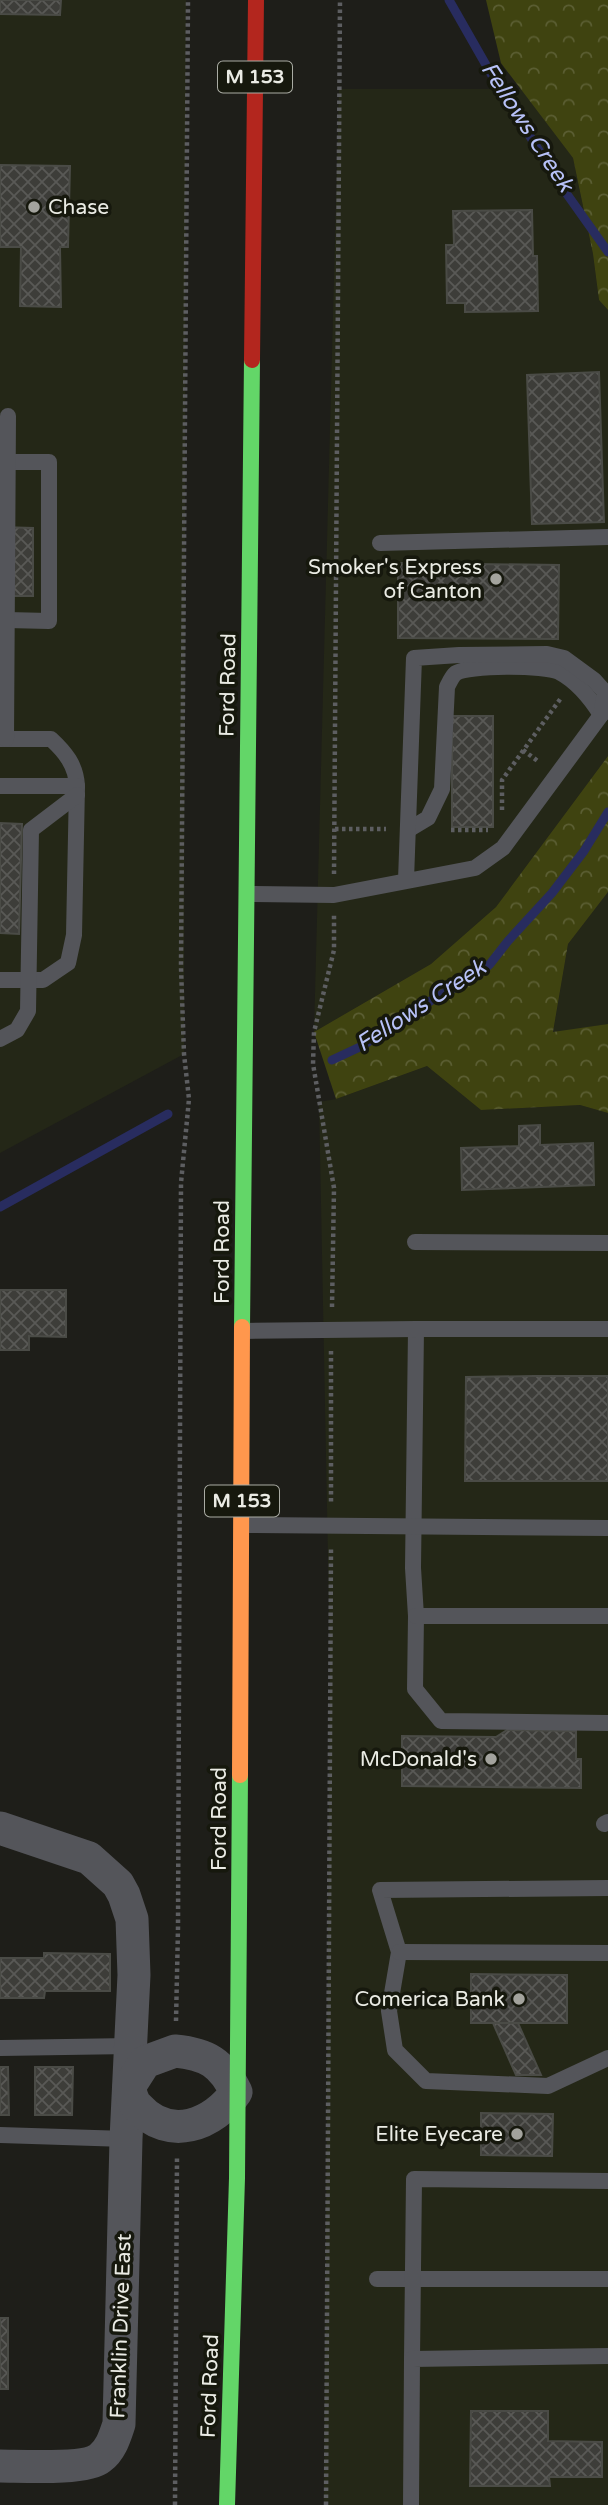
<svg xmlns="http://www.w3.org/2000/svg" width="608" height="2505" viewBox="0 0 608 2505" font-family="'Varela Round',sans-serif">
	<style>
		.built { fill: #242717 }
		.forest { fill: url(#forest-crowns) }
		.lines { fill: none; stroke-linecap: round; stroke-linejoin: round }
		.stream { stroke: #282c5f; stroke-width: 9 }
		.building { fill: url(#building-cross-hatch); stroke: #4a4b46; stroke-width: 2 }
		.path { stroke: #5d5e61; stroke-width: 4.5; stroke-dasharray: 3.5 3.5; stroke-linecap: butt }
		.lane { stroke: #54555a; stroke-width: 16 }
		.street { stroke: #54555a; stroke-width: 33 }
		.fast { stroke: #63d668; stroke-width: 16 }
		.slow { stroke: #ff974d; stroke-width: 16 }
		.jam { stroke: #b3261e; stroke-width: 16 }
		.poi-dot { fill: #a3a39d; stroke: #16180d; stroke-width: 2.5 }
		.labels { text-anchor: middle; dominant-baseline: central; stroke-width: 7; stroke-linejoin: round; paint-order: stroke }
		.shield { fill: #16180d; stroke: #aaaca4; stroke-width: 2 }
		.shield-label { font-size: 19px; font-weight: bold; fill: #eaebe4 }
		.poi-label { font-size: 21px; fill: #eaebe4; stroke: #16180d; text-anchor: end }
		.street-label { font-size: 21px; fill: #eaebe4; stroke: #16180d }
		.water-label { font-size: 23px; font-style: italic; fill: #b7c1f7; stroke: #16180d }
	</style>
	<defs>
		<pattern id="forest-crowns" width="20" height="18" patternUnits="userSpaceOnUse" patternTransform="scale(1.75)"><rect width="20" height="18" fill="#3f4310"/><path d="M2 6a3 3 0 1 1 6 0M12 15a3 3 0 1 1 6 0" fill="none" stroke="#5b5e33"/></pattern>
		<pattern id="building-cross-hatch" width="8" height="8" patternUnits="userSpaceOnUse" patternTransform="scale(1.75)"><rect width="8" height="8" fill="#3d3d39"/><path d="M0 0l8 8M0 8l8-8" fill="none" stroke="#595956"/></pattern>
	</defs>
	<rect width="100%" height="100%" fill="#1e1e19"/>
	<g class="built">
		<path d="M0,0H186L184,1054L0,1153Z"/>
		<path d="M339,89H521L573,158L593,254L599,300L608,310V756L496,907L431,964L314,1032Z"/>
		<path d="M608,892V1024L553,1033L568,944Z"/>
		<path d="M427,1066L481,1110L580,1105L608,1113V2505H324L330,1660L319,1102L336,1099Z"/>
	</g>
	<g class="forest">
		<path d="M486,0H608V310L599,300L593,254L573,158L501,63Z"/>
		<path d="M608,756V892L568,944L553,1032L608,1024V1113L580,1105L481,1110L427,1066L336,1099L314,1032L431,964L496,907Z"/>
	</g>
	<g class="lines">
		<g class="stream">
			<path d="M449,0L498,86L564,190L608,252"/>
			<path d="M332,1060L362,1046L435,998L476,976L490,964L508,941L552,893L584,851L608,812"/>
			<path d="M0,1207L168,1114"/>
		</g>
	</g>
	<g class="building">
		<path d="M0,0H61L60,15L0,14Z"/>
		<path d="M0,165L70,166L68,247H60L61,307L20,306L21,247H0Z"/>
		<path d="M532,210L533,256H537L538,311L465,312V303H447L446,245H454L453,211Z"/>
		<path d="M599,372L604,522L532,524L527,375Z"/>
		<path d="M0,527L33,528V596H0Z"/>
		<path d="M398,563L559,565L558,639L398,638Z"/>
		<rect x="452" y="716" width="41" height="111"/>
		<path d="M0,823L22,824L19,934L0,933Z"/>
		<path d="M540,1125V1145L593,1143L594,1185L462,1190L461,1148L519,1146V1126Z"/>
		<path d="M0,1290H66V1337L29,1336V1350H0Z"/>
		<path d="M534,1376H608V1481H465L466,1377Z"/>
		<path d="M507,1730L576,1731V1759H581V1788L402,1786V1736L496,1737Z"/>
		<path d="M44,1953L110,1954V1991H45L44,1998H0V1958H44Z"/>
		<path d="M471,1974L567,1975V2023H471Z"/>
		<path d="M493,2023H518L541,2075H516Z"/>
		<path d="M0,2067H8L9,2115H0Z"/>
		<path d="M35,2067H73L72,2115H35Z"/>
		<path d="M481,2113L553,2114L552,2156L481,2155Z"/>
		<rect x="0" y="2318" width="8" height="71"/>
		<path d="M471,2411H548V2441L602,2442V2477H549L550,2486H470Z"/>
	</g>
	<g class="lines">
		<g class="path">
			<path d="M523,750L539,762"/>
			<path d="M502,810V780L561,698"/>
			<path d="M335,829H386"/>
			<path d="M451,830H488"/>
			<path d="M334,874L340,0"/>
			<path d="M332,1307L334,1188L313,1064L314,1032L334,950V914"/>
			<path d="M331,1351V1503"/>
			<path d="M176,2021L178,1928L181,1183L189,1099L184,1054L181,967L188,0"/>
			<path d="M175,2505L177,2156"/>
			<path d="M326,2505L331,1547"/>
		</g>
		<g class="lane">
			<path d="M7,462H49V621L7,620"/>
			<path d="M380,543L608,537"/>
			<path d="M0,739H51C65,752 76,765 77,786L74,935L68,963L43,980H0"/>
			<path d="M6,739L8,416"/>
			<path d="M0,786H77"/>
			<path d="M408,830L428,818L442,789L447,687C449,683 452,676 456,673C467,665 546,665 559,672C576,681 591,699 601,715"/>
			<path d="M247,894L334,895L475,868L503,848L601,715L605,692L594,680L564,658L547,654L459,655L414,658L406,880"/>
			<path d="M0,1039L17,1030L28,1011L31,830L77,795"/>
			<path d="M415,1242L608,1243"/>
			<path d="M416,1329L413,1568L416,1616L415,1689L441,1721L608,1723"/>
			<path d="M243,1331L416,1329H608"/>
			<path d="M242,1525L608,1528"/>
			<path d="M416,1616H608"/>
			<path d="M604,1824L608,1822"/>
			<path d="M608,1888L380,1890L399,1952L389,2011L395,2050L426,2081L548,2086L608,2058"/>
			<path d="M399,1952L608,1953"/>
			<path d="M0,2048L131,2046"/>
			<path d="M0,2135L126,2139"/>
			<path d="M377,2279H608"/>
			<path d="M412,2359L414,2179L608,2181"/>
			<path d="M411,2505L412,2359L608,2356"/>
		</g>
		<g class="street">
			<path d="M0,1828L89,1858L118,1884L124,1895L132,1919L134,1975L126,2139L119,2424C115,2436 111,2450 100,2458C86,2470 21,2466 0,2466"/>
			<path d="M175,2051C207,2054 222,2063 236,2092C214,2125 169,2142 138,2107C133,2103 131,2094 129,2087L145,2062Z"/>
		</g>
		<g class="fast">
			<path d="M242,1327L252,360"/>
			<path d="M227,2505L237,2178L240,1775"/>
		</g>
		<path class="slow" d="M240,1775L242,1327"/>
		<path class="jam" d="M252,360L256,0"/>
	</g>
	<g class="poi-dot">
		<circle cx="34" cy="207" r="7"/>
		<circle cx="496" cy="579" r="7"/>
		<circle cx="491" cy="1759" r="7"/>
		<circle cx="519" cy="1999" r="7"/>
		<circle cx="517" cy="2134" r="7"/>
	</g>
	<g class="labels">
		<g class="shield">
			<rect x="218" y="61.5" width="74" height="31" rx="5"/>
			<rect x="205" y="1485.5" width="74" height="31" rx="5"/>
		</g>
		<g class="shield-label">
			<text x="255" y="77">M 153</text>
			<text x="242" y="1501">M 153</text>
		</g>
		<g class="poi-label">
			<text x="48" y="207" text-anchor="start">Chase</text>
			<text x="482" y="567">Smoker's Express<tspan x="482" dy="24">of Canton</tspan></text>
			<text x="477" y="1759">McDonald's</text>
			<text x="505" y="1999">Comerica Bank</text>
			<text x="503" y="2134">Elite Eyecare</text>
		</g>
		<g class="street-label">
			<text transform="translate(228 685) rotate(-89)">Ford Road</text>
			<text transform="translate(222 1252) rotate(-90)">Ford Road</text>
			<text transform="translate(219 1819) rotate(-90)">Ford Road</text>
			<text transform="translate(121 2326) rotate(-88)">Franklin Drive East</text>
			<text transform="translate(210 2386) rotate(-88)">Ford Road</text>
		</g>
		<g class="water-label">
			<text transform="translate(527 127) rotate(57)">Fellows Creek</text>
			<text transform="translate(421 1006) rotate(-33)">Fellows Creek</text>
		</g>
	</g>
</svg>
